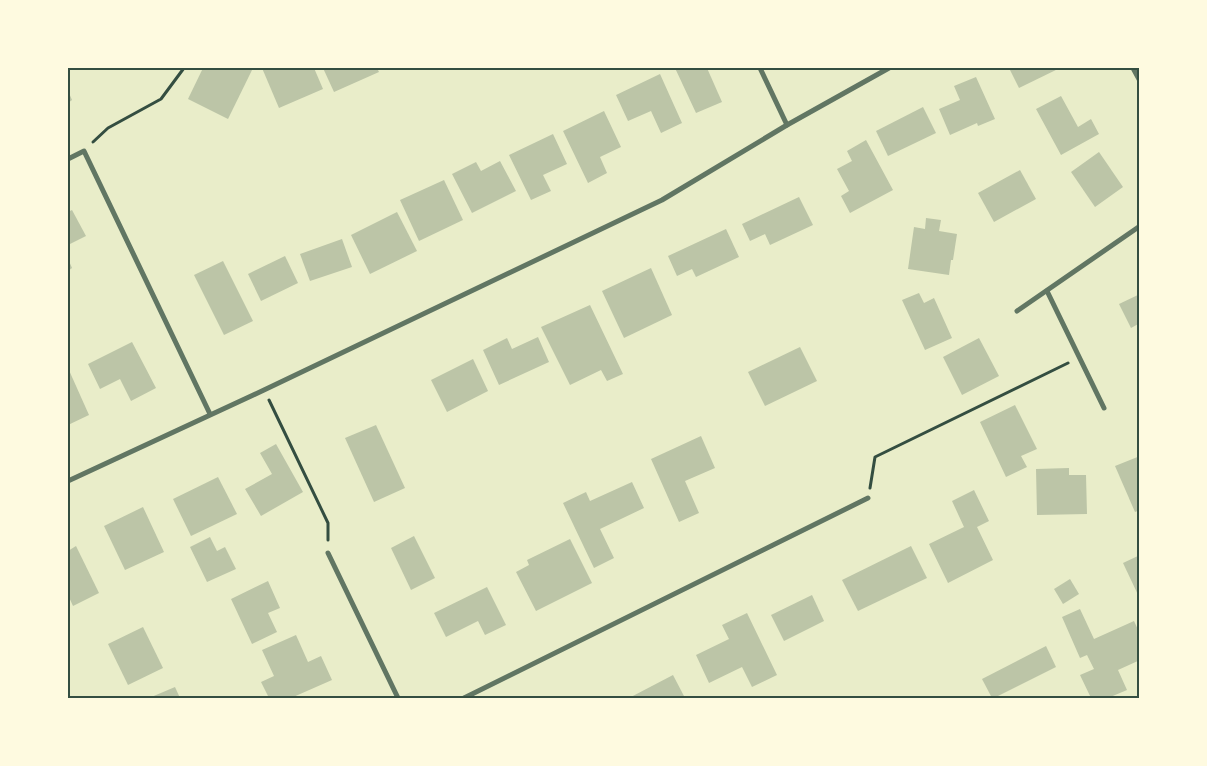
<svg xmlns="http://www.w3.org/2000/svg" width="1207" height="766" viewBox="0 0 1207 766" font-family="'Zilla Slab',serif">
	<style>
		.building { fill: #bcc5a7 }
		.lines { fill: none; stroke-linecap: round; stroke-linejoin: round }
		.path { stroke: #344e41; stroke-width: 3 }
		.minor { stroke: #617663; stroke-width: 5 }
		.neatline { fill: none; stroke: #344e41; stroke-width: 2 }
	</style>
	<rect width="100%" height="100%" fill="#e9edc9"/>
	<g class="building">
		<path d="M203,68H253L228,119L188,99Z"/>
		<path d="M262,68H314L323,89L279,108Z"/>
		<path d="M323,68H377L379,72L334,92Z"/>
		<path d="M675,68H707L722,102L696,113Z"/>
		<path d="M1009,68H1060L1019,88Z"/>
		<path d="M660,74L682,123L661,133L651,111L628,121L616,95Z"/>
		<path d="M976,77L995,119L978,126L977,123L950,135L939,109L960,100L954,86Z"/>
		<path d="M68,91L72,100L68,103Z"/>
		<path d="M1061,96L1078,127L1091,119L1099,134L1061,155L1036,109Z"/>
		<path d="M923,107L936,133L888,156L876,131Z"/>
		<path d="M604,111L621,147L600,157L607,173L588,183L563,131Z"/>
		<path d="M553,134L567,164L543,175L551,191L531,200L509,155Z"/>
		<path d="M866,140L893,190L850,213L841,196L849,191L837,169L852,161L847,151Z"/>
		<path d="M1099,152L1123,187L1095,207L1071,172Z"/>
		<path d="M500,161L516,191L472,213L452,174L476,162L481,171Z"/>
		<path d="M1020,170L1036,199L994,222L978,193Z"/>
		<path d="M444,180L463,220L419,241L400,200Z"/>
		<path d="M799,197L813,225L770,245L765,234L750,241L742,224Z"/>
		<path d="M72,210L86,236L68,245V212Z"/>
		<path d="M397,212L417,251L370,274L351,235Z"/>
		<path d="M926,218L941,220L939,231L957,234L953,260H951L949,275L908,269L914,227L925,229Z"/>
		<path d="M726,229L739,257L696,277L692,269L677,276L668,256Z"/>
		<path d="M342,239L352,267L310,281L300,254Z"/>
		<path d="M285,256L298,283L261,301L248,274Z"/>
		<path d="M68,259L72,268L68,271Z"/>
		<path d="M223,261L253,321L224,335L194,275Z"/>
		<path d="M651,268L672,315L624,338L602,291Z"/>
		<path d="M919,293L924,303L934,298L952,338L925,350L902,300Z"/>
		<path d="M1140,294V323L1131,328L1119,304Z"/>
		<path d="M590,305L623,374L607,381L601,370L570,385L541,327Z"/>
		<path d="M538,337L549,362L499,385L483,350L507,338L512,349Z"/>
		<path d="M979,338L999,376L962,395L943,357Z"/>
		<path d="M132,342L156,388L131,401L120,379L100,389L88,364Z"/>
		<path d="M800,347L817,381L765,406L748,372Z"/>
		<path d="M473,359L488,391L447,412L431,380Z"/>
		<path d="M68,368L89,415L68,425Z"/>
		<path d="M1015,405L1037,449L1021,456L1027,467L1006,477L980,422Z"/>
		<path d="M376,425L405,488L374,502L345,438Z"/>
		<path d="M701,436L715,468L685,481L699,513L679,522L651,459Z"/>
		<path d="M276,444L303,492L261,516L245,489L272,474L260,453Z"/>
		<path d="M1140,456V510L1135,512L1115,466Z"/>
		<path d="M1069,468V475H1086L1087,514L1037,515L1036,469Z"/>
		<path d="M218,477L237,514L191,536L173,499Z"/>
		<path d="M632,482L644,508L600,529L614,558L594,568L563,503L586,492L590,501Z"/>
		<path d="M974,490L989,521L977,527L993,560L948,583L929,544L964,527L952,501Z"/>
		<path d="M143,507L164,552L125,570L104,526Z"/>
		<path d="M414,536L435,578L411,590L391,548Z"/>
		<path d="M210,537L217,551L225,547L236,569L207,582L190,547Z"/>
		<path d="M570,539L592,583L536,611L516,572L529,565L527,560Z"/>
		<path d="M76,546L99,593L73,606L68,595V551Z"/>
		<path d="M911,546L927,578L858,611L842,580Z"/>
		<path d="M1140,555V599L1123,563Z"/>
		<path d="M1070,579L1079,594L1063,604L1054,589Z"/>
		<path d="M268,581L280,608L268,613L277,632L252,644L231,599Z"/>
		<path d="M487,587L506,625L485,635L478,621L446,637L434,613Z"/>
		<path d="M812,595L824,621L784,641L771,615Z"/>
		<path d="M1080,609L1094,639L1134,621L1140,634V660L1118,670L1127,690L1108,698H1091L1080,675L1094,669L1087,655L1080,658L1062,617Z"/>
		<path d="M747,613L777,675L752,687L742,667L709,683L696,655L729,639L722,625Z"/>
		<path d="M143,627L163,668L128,685L108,644Z"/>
		<path d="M296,635L308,662L321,656L332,680L291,698H269L261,682L274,676L262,650Z"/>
		<path d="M1046,646L1056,667L994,698H992L982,679Z"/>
		<path d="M673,675L685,698H629Z"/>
		<path d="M175,687L180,698H149Z"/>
	</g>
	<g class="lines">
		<g class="path">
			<path d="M93,142L108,128L161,99L184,68"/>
			<path d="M269,400L328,523V540"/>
			<path d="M870,488L875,457L1068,363"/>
		</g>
		<g class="minor">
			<path d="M760,68L787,125"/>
			<path d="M1133,68L1140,81"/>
			<path d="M68,159L84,151L210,414"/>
			<path d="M1047,291L1104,408"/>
			<path d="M1017,311L1140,226"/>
			<path d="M68,481L264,390L662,200L787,125L889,68"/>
			<path d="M328,553L398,698"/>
			<path d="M464,698L868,498"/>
		</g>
	</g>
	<rect width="1207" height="766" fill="none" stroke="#fefae0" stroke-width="138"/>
	<rect x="69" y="69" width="1069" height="628" class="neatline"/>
</svg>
